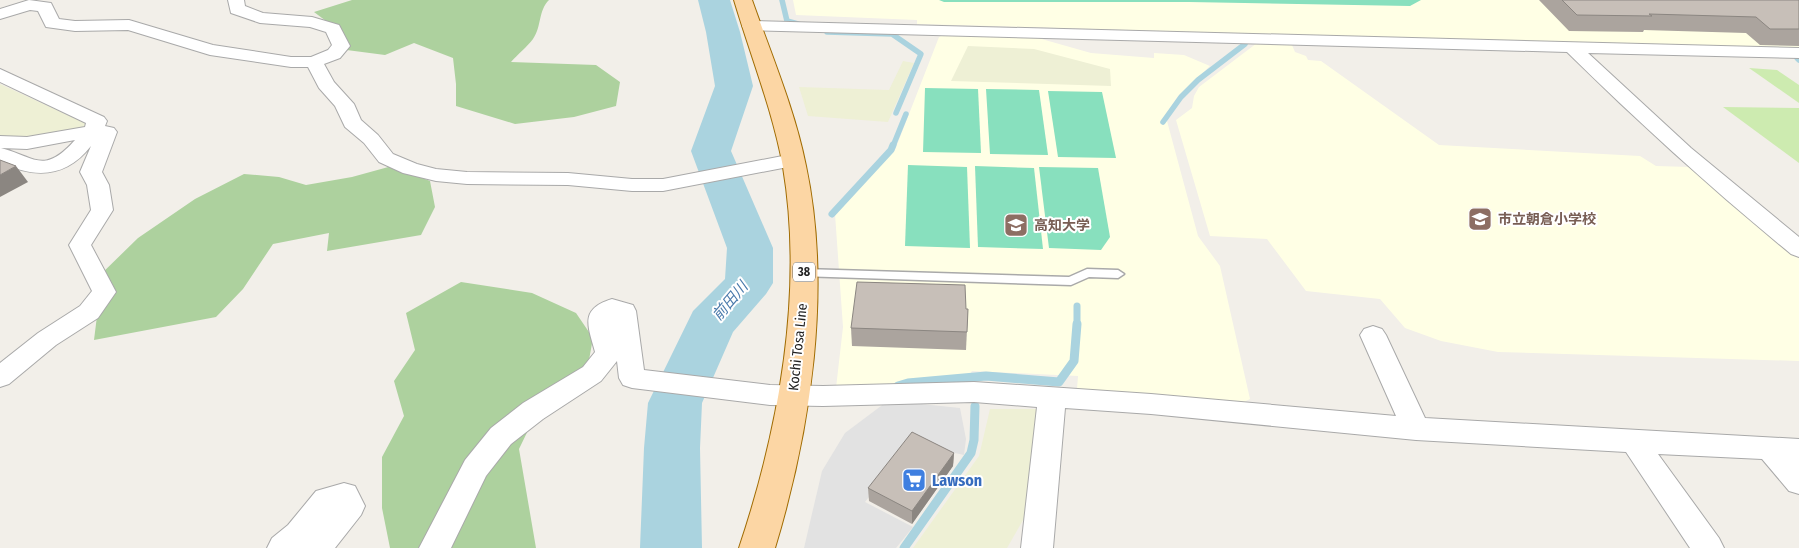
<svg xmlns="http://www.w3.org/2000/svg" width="1799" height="548" viewBox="0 0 1799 548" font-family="'Fira Sans Condensed','Noto Sans JP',sans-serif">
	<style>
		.education { fill: #ffffe5 }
		.farmland { fill: #eef0d5 }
		.grass { fill: #cdebb0 }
		.forest { fill: #add19e }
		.pitch { fill: #88e0be }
		.parking { fill: #e2e2e2 }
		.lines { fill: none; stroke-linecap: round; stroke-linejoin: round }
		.stream-far2 { stroke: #aad3df; stroke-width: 5.5 }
		.stream-far1 { stroke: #aad3df; stroke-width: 7 }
		.stream { stroke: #aad3df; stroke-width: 9 }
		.river { fill: #aad3df; fill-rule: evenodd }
		.lane-casing { stroke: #a9a9a9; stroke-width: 3 }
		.street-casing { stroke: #a9a9a9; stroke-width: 2 }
		.primary-casing { stroke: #a06b00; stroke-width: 2 }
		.lane { fill: #fff; fill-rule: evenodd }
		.street { fill: #fff; fill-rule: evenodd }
		.primary { fill: #fcd6a4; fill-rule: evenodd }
		.wall { fill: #aba49e }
		.shaded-wall { fill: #8b8681 }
		.building { fill: #c7bfb8; stroke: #8b8681 }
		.labels { text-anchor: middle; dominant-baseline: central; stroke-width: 4; stroke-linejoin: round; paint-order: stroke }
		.shield { fill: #fff; stroke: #646464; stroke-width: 1 }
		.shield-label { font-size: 12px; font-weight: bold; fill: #222 }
		.education-label { font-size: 14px; font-weight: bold; fill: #785e54; stroke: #fff; text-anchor: start }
		.street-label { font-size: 14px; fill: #222; stroke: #fff }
		.water-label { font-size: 15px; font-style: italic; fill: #4a7aab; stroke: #fff }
		.near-shop-label { font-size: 16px; font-weight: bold; fill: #366cbe; stroke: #fff; text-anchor: start }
	</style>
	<rect width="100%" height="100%" fill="#f2efe9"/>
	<g class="education">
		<path d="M793,0H1799V49L917,24V20L796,15Z"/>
		<path d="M943,35L1038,38L1091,53L1154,58V53L1184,55L1210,66L1178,96L1162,120L1167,121L1198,236L1220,266L1250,399L1240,404L1077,389L1078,376L972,371L969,375L909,380L883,389L836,388L843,327L835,214L895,150L939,37Z"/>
		<path d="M1257,43L1292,45L1295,52L1306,56L1308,60L1321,61L1439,145L1640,156L1656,166L1690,167L1799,256V361L1498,352L1441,341L1405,328L1380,299L1306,291L1267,239L1210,236L1176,120L1192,108L1194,96L1199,87Z"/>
	</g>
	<g class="farmland">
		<path d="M968,46L1034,49L1110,69L1111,86L951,81Z"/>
		<path d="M903,61L914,63L888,122L808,116L799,87L889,90Z"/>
		<path d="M0,84L89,125L81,130L27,139H0Z"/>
		<path d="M990,409H1038L1026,515L1007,548H913L979,456Z"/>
	</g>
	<g class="grass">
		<path d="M1749,68L1777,70L1799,85V103Z"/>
		<path d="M1723,107L1799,108V163Z"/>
	</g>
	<g class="forest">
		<path d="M352,0H549C538,11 542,26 533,39C527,47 518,54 511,62L596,65L620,82L616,106L574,117L515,124L456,106V84L453,58L414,43L385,55L339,49L338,30L314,12Z"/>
		<path d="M392,166L430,181L435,207L421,235L327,251L329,233L273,244L243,289L216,317L94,340L97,316L95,280L138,238L195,199L244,174L279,177L306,185L352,177Z"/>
		<path d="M461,282L532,293L576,313L593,338L585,382L535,416L519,449L536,548H390L382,508V457L404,416L394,381L415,350L406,313Z"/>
	</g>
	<g class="pitch">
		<path d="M939,0H1421L1410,6L1189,2H944Z"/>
		<path d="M925,88L978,89L981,153L923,152Z"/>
		<path d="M986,89L1039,90L1048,155L990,154Z"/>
		<path d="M1048,91L1102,92L1116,158L1058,157Z"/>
		<path d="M908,165L967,167L970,248L905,246Z"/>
		<path d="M975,166L1034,168L1043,249L978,247Z"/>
		<path d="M1039,167L1098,168L1110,237L1101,250L1049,248Z"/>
	</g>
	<path class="parking" d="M902,402L960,408L966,439L964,455L910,443L865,502L913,527L896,548H804L822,471L845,433L885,403Z"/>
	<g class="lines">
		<g class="stream-far2">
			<path d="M782,0L787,21L798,24"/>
			<path d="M827,32L892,34L921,54L896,113"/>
			<path d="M1797,58L1799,60"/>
			<path d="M1163,122L1181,97L1198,80L1245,44"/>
			<path d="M893,146L906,114"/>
		</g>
		<g class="stream-far1">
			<path d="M832,214L891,150L893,145"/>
			<path d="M1077,326V306"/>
		</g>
		<g class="stream">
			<path d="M898,386L908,383L986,376L1059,382L1074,361L1077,324"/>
			<path d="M904,548L971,453L974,440L975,406"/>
		</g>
		<path class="river" d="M698,0H730L740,32L753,86L731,151L773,248V283L766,294L733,332L702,403L700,448L702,548H640L644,448L648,403L693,311L725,279L727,248L691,151L715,86L706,32Z"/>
		<g class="lane-casing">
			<path id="lane" d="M804,269L1069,277L1087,269L1118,270L1124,274L1118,278L1089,277L1071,285L800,276L798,273Z"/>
		</g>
		<g class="street-casing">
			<g id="street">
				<path d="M29,0L51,3L59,19L75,21L129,20L213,45L291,57H311L328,50L332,45L326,32L310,27L260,23L231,13L228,0H244L245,6L263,13L312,17L339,25L350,46L340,58L324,64L334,82L354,104L361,120L378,135L393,154L417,164L436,169L467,172L568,173L632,179H663L793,154L800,156L803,160L800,164L793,166L663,191H632L568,185L467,184L436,181L403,173L379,162L364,143L345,127L335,106L319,88L308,67H291L210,55L128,30L75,31L46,27L38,11L30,10L0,19V9Z"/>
				<path d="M751,21L1799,48V58L1588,53L1691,148L1799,237V257L1791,254C1713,190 1639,123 1567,52L745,30L742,26L745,22Z"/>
				<path d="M0,69L104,117L107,121L105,126L114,128L117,132L102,172L109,185L113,210L91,245L116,292L98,318L56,345L9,384L0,387V363L38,333L80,306L92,291L69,245L91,210L87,185L80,172L91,146C66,178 35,179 0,162V136L27,137L85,127L86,123L0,82ZM75,140C44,175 35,157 1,148L27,149Z"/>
				<path d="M612,299L633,305L636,311L644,370L770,385L823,386L974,382L1151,394L1396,416L1360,335L1364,329L1373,326L1382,329L1386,335L1425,418L1799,439V494L1789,491L1762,459L1658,454L1719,538L1724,548H1690L1626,452L1416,440L1151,414L1065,408L1053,548H1021L1037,407L974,402L823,406L770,405L632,388L623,385L619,378L617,361L601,381L543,419L511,444L486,476L451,548H419L465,460L491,428L523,403L583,367L595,352C588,326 579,309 612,299Z"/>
				<path d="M344,483L355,486L365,506L361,515L335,548H267L272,538L288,525L316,491Z"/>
			</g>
		</g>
		<g class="primary-casing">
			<path id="primary" d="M734,0H752C771,54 795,110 806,166C832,289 811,429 775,548H739C779,429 804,292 783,167C773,111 750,54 734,0Z"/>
		</g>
		<use href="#lane" class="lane"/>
		<use href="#street" class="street"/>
		<use href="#primary" class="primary"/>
	</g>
	<g class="wall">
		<path d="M1539,0H1799V46L1760,45L1746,33L1644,30L1643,32L1569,31Z"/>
		<path d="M966,309H968L966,350L852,346L851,328Z"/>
		<path d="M954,453L953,466L912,524L869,501L868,488Z"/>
	</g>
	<g class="shaded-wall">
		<path d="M16,166L28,182L0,197V175Z"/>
		<path d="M954,453L953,466L912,524V511Z"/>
	</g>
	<g class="building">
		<path d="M1562,0H1799V29H1770L1756,17L1649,14L1652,16L1577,15Z"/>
		<path d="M0,160L16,166L0,175Z"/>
		<path d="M857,282L965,285L966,309H968L967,332L851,328Z"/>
		<path d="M912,432L954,453L912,511L868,488Z"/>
	</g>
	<defs>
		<g id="school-square" transform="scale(1.25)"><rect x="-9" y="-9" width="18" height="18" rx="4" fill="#8d6e63" stroke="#fff"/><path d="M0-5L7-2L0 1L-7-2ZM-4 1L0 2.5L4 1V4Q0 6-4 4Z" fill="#fff"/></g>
		<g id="university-square" transform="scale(1.25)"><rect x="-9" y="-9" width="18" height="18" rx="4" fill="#8d6e63" stroke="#fff"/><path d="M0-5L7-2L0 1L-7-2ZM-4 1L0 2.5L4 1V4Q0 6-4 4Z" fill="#fff"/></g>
		<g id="supermarket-square" transform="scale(1.25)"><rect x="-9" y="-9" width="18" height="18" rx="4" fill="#3f7fe0" stroke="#fff"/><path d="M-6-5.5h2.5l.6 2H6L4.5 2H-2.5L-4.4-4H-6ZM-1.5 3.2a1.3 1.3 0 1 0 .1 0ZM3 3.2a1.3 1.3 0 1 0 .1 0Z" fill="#fff"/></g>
	</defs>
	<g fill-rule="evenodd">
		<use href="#school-square" x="1480" y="219"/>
		<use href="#university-square" x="1016" y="225"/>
		<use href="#supermarket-square" x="914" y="480"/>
	</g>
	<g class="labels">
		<rect class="shield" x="793" y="262.5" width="22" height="19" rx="4"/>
		<g class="shield-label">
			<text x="804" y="272">38</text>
		</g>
		<g class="education-label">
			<text x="1498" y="219">市立朝倉小学校</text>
			<text x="1034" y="225">高知大学</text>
		</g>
		<g class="street-label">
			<text transform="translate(798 347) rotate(-84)">Kochi Tosa Line</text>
		</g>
		<g class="water-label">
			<text transform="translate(730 301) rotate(-50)">前田川</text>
		</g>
		<g class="near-shop-label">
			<text x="932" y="480">Lawson</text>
		</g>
	</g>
</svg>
